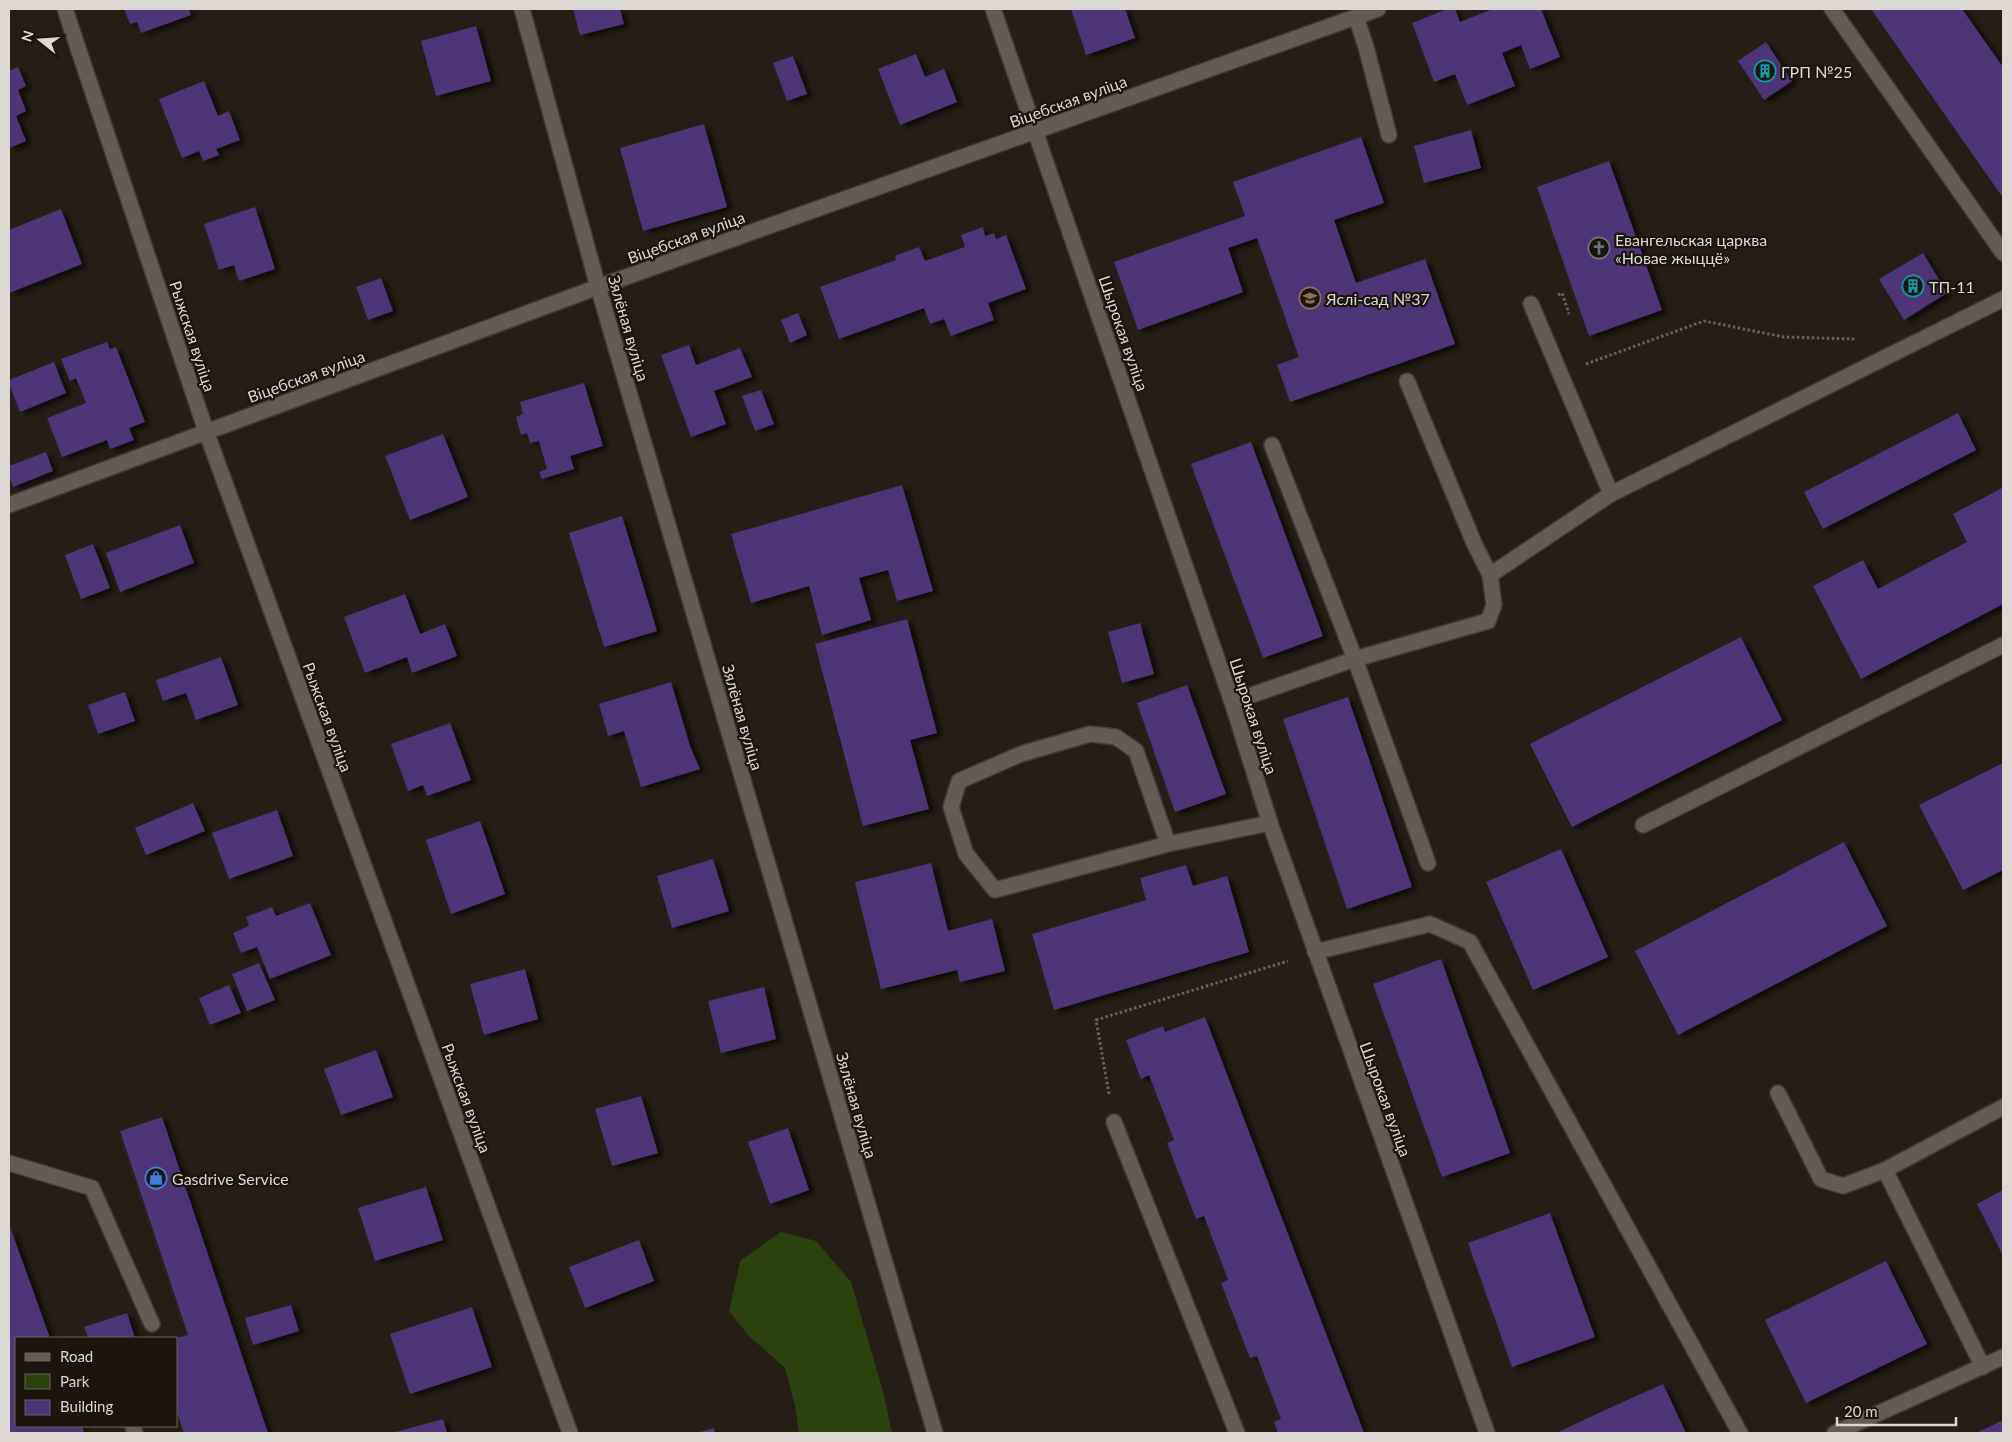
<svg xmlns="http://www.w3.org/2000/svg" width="2012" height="1442" viewBox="0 0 2012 1442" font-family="Lato,sans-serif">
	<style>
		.green { fill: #2b420f }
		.building { fill: #4d3478; filter: url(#shadow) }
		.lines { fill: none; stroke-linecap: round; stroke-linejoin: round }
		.minor-casing { stroke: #3f3a35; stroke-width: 18 }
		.path { stroke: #68635c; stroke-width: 3; stroke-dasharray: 2.5 2.5; stroke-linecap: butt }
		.minor { stroke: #645c53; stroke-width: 15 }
		.labels { text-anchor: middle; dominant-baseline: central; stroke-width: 4.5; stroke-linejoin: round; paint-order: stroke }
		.poi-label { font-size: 16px; fill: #dcd8d3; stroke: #1b150e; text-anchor: start }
		.street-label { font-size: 16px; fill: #dcd8d3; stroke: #1b150e }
	</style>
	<defs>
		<filter id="shadow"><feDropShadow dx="5.5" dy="3" stdDeviation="2.5" flood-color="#0009"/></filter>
	</defs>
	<rect width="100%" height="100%" fill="#241e16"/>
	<path class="green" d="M781,1232L816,1241L851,1282L883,1391L892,1433H799L795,1405L785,1368L748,1335L729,1311L740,1261Z"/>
	<g class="building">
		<path d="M124,9H189L191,15L141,33L137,22L130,24Z"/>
		<path d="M573,9H620L624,24L580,35Z"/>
		<path d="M1071,9H1125L1135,38L1086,55Z"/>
		<path d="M1447,9H1455L1460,22L1493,9H1541L1560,57L1530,69L1521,45L1502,53L1515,86L1467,105L1455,74L1434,82L1412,23Z"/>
		<path d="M1871,9H1962L2003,67V198Z"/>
		<path d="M476,26L491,81L436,96L421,41Z"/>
		<path d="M1766,42L1792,81L1764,100L1738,61Z"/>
		<path d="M916,54L925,77L944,69L957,102L900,125L878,69Z"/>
		<path d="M793,56L807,94L787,101L773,63Z"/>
		<path d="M18,67L26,86L18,90L26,111L16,116L26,141L9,148V71Z"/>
		<path d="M204,81L218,116L229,111L240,140L216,149L219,155L203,161L199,151L182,158L159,99Z"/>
		<path d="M704,124L727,207L643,231L620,148Z"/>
		<path d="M1471,130L1481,168L1424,183L1414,146Z"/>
		<path d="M1361,137L1384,203L1334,220L1356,283L1425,259L1455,344L1290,402L1277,365L1299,357L1257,238L1228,248L1243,292L1138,330L1114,262L1245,216L1233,182Z"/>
		<path d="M1609,161L1662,310L1589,336L1537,187Z"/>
		<path d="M255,207L275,269L239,281L234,265L219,270L204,224Z"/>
		<path d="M61,209L82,264L9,293V230Z"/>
		<path d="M983,227L985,236L994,233L996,239L1006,235L1026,289L988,303L994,320L951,336L944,319L930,324L924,308L839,339L820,287L896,260L895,256L919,247L925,261L965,247L961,235Z"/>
		<path d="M1923,253L1947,293L1904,320L1879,279Z"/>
		<path d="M381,278L393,311L368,320L356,287Z"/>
		<path d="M798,313L807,335L790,343L781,320Z"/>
		<path d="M107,342L110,349L116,347L145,422L129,428L134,440L110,449L107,440L62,457L47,418L86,403L76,378L70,381L61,359Z"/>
		<path d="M689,345L696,365L740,348L752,377L714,391L726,424L691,437L661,355Z"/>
		<path d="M54,362L66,393L20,412L9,384V380Z"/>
		<path d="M584,383L603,446L570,456L574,469L542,479L539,472L547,469L539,441L530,443L527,433L521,435L516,417L523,414L520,402Z"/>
		<path d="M761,390L774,424L755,431L742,396Z"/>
		<path d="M1958,413L1976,450L1823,529L1804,492Z"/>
		<path d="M443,434L468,497L410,520L385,456Z"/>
		<path d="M1251,442L1323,636L1263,658L1191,464Z"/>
		<path d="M46,452L53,471L13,487L9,476V466Z"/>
		<path d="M902,485L933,591L897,601L888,570L859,578L871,620L822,635L809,586L751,603L731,534Z"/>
		<path d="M2002,488L2003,604L1861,679L1813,586L1863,560L1878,589L1967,542L1953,514Z"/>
		<path d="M622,516L657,631L604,647L569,533Z"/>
		<path d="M180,525L194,563L120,592L106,553Z"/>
		<path d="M93,544L110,588L81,599L65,555Z"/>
		<path d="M405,594L420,634L445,624L457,656L412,673L407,657L365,673L344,617Z"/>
		<path d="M907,619L937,733L910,740L929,809L863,826L815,644Z"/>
		<path d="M1140,623L1154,674L1122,683L1108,632Z"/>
		<path d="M1741,637L1782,720L1572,827L1530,744Z"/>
		<path d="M221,657L238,705L196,720L186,693L163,701L156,680Z"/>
		<path d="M671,682L690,746L700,769L641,787L624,731L608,736L599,704Z"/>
		<path d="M1187,685L1226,794L1175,812L1137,703Z"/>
		<path d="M125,692L135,721L98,734L88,705Z"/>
		<path d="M1348,697L1412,887L1347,909L1283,719Z"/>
		<path d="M450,723L471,780L427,796L423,785L408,791L391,744Z"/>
		<path d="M2003,763V870L1963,890L1919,805Z"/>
		<path d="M193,803L205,831L146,855L135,828Z"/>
		<path d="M277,810L293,856L229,879L212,833Z"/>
		<path d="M480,821L505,894L451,914L426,840Z"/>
		<path d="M1844,842L1887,926L1678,1035L1635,951Z"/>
		<path d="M1561,849L1608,957L1533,990L1486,882Z"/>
		<path d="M713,859L729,911L672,928L657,876Z"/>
		<path d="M931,863L948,931L992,919L1005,971L960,982L957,970L881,989L855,882Z"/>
		<path d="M1186,865L1193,886L1227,876L1249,952L1054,1010L1032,934L1146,900L1140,878Z"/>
		<path d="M310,903L331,955L270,979L257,947L241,953L233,933L249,926L246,917L272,907L276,916Z"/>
		<path d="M1441,959L1510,1153L1442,1177L1373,984Z"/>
		<path d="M259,963L275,1000L247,1011L232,974Z"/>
		<path d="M525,969L538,1019L484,1035L470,984Z"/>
		<path d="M229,985L241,1013L210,1025L199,998Z"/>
		<path d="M764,987L776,1039L721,1053L708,1001Z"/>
		<path d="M1205,1017L1364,1433H1278L1274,1422L1281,1419L1257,1356L1250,1358L1221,1283L1228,1280L1204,1216L1196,1219L1167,1143L1174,1140L1149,1075L1141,1079L1126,1040L1163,1026L1165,1032Z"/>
		<path d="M376,1050L393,1097L341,1115L324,1069Z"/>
		<path d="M641,1096L658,1153L612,1166L595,1109Z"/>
		<path d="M162,1117L187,1192L268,1433H184L176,1410V1338L188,1335L120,1131Z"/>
		<path d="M788,1128L809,1190L770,1204L748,1142Z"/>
		<path d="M426,1187L443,1240L375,1261L358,1208Z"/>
		<path d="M2003,1190V1256L1977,1204Z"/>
		<path d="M1550,1213L1595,1337L1512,1367L1468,1243Z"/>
		<path d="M9,1224L50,1338H16V1426H82L84,1433H9Z"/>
		<path d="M639,1240L654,1281L585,1308L569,1267Z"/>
		<path d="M1886,1261L1927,1344L1806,1403L1765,1320Z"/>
		<path d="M291,1305L299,1331L253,1345L245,1318Z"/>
		<path d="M472,1307L492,1367L410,1394L390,1334Z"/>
		<path d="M127,1313L135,1338H88L84,1327Z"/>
		<path d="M1663,1384L1686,1433H1556L1603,1411Z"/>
		<path d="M443,1419L447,1433H392Z"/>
		<path d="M2003,1420V1433H1976Z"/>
		<path d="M714,1428L715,1433H696Z"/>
	</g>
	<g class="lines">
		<g class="minor-casing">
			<g id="minor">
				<path d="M65,9L206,431L570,1433"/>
				<path d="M522,9L598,287L935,1433"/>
				<path d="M993,9L1232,702L1270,823L1487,1433"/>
				<path d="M1832,9L2003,253"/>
				<path d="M1356,17L1366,47L1389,135"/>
				<path d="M1531,304L1611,494"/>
				<path d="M1272,445L1355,659L1428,863"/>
				<path d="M9,505L598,287L1378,9"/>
				<path d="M1490,575L1611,494L2003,299"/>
				<path d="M1232,702L1355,659L1488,621L1494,605L1490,575L1474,543L1407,381"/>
				<path d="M1643,825L2003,645"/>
				<path d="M1168,844L1136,751L1116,737L1090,734L1021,754L959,781L951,807L966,854L995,890L1168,844L1270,823"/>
				<path d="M1315,952L1430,924L1470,942L1740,1433"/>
				<path d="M1778,1093L1821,1179L1843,1186L1885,1170L2003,1107"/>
				<path d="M1114,1122L1237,1433"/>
				<path d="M9,1163L92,1188L152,1324"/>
				<path d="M1885,1170L1983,1367"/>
				<path d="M133,1426L135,1433"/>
				<path d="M1835,1433L2003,1357"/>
			</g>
		</g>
		<g class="path">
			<path d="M1558,295L1562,293L1569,314"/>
			<path d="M1586,364L1704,321L1784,337L1855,339"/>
			<path d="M1109,1094L1096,1020L1288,961"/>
		</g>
		<use href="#minor" class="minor"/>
	</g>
	<defs>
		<g id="building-ring" transform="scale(1.125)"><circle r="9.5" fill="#1b150e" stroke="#0f9aa8" stroke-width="1.5"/><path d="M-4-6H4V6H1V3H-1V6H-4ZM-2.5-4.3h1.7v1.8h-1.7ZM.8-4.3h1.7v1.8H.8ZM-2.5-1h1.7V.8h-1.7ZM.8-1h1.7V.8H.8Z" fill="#0f9aa8"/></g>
		<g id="church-ring" transform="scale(1.125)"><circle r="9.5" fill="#1b150e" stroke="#6b7280" stroke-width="1.5"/><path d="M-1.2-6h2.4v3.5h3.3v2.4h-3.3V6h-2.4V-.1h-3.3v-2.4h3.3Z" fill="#6b7280"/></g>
		<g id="school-ring" transform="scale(1.125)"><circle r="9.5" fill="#1b150e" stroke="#8d6e63" stroke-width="1.5"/><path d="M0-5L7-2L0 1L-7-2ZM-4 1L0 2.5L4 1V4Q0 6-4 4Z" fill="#8d6e63"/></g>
		<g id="shop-ring" transform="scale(1.125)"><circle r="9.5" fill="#1b150e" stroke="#3f7fe0" stroke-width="1.5"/><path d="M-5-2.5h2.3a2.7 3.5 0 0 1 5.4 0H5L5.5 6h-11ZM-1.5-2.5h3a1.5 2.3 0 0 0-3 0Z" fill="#3f7fe0"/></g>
	</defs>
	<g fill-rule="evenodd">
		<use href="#building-ring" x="1765" y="71"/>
		<use href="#church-ring" x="1599" y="248"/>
		<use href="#building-ring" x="1913" y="286"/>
		<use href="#school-ring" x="1310" y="298"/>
		<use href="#shop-ring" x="156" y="1178"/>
	</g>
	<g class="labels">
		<g class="poi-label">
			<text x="1781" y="71">ГРП №25</text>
			<text x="1615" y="239">Евангельская царква<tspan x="1615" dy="18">«Новае жыццё»</tspan></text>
			<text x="1929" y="286">ТП-11</text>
			<text x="1326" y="298">Яслі-сад №37</text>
			<text x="172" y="1178">Gasdrive Service</text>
		</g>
		<g class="street-label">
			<text transform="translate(1068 101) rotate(-20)">Віцебская вуліца</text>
			<text transform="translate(686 237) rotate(-20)">Віцебская вуліца</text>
			<text transform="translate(629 328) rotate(74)">Зялёная вуліца</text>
			<text transform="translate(1124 333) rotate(71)">Шырокая вуліца</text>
			<text transform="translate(193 336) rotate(72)">Рыжская вуліца</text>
			<text transform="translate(306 376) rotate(-20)">Віцебская вуліца</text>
			<text transform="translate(1254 716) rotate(72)">Шырокая вуліца</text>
			<text transform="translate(328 717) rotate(70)">Рыжская вуліца</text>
			<text transform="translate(743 717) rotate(74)">Зялёная вуліца</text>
			<text transform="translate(467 1098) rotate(70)">Рыжская вуліца</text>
			<text transform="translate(1386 1099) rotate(70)">Шырокая вуліца</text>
			<text transform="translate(857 1105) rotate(74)">Зялёная вуліца</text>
		</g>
	</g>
	<rect width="2012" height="1442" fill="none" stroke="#dcd8d3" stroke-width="20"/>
	<rect x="15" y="1337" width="162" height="90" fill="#1b150e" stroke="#68635d"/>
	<rect x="25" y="1353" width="25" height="8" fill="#645c53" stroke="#68635d"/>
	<text x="60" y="1362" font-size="15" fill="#dcd8d3">Road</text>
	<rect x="25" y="1374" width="25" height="15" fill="#2b420f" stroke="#68635d"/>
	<text x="60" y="1387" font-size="15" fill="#dcd8d3">Park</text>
	<rect x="25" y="1400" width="25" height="15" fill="#4d3478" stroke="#68635d"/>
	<text x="60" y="1412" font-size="15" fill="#dcd8d3">Building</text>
	<g transform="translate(40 40) rotate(287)" stroke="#1b150e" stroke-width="4" paint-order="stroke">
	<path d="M0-4L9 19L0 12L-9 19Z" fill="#dcd8d3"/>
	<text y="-8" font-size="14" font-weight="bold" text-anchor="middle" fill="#dcd8d3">N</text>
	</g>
	<path d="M1837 1417v8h119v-8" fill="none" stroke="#dcd8d3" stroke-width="2.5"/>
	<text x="1844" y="1417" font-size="15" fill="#dcd8d3" stroke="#1b150e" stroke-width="4" paint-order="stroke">20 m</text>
</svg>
